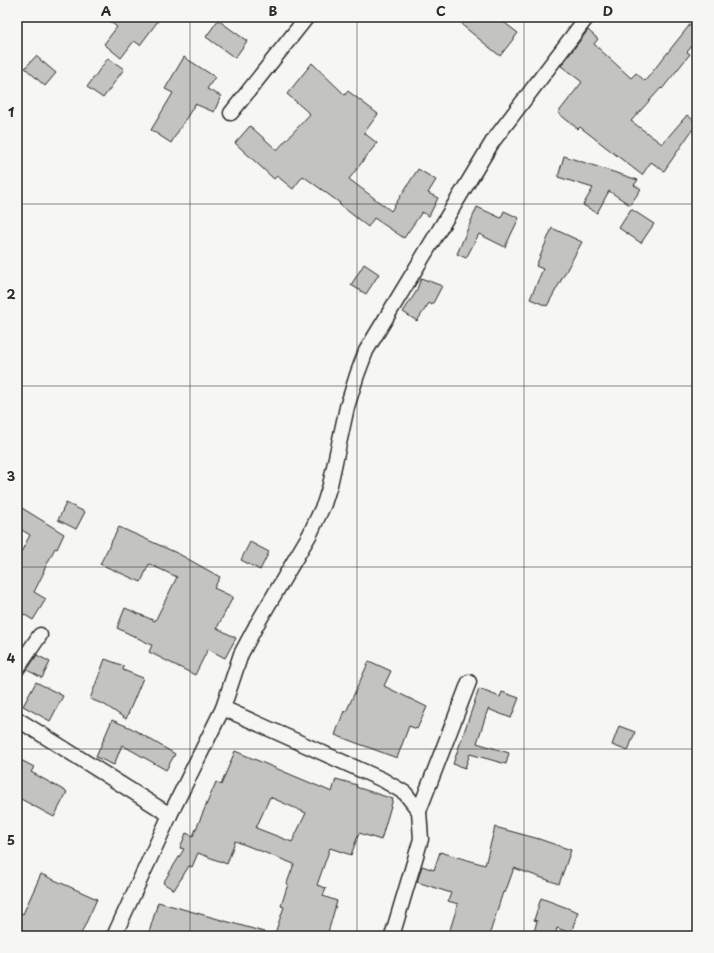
<svg xmlns="http://www.w3.org/2000/svg" width="714" height="953" viewBox="0 0 714 953" font-family="'Playpen Sans',sans-serif">
	<style>
		.building { fill: #c3c3c0; stroke: #2b2b2b; fill-rule: evenodd }
		.lines { fill: none; stroke-linecap: round; stroke-linejoin: round }
		.street-casing { stroke: #2b2b2b; stroke-width: 17 }
		.street { stroke: #f6f6f2; stroke-width: 14 }
		.grid { fill: none; stroke: #2b2b2b; stroke-width: 1; stroke-opacity: 0.55 }
		.neatline { fill: none; stroke: #2b2b2b; stroke-width: 1.5 }
		.grid-label { font-size: 13px; text-anchor: middle; font-weight: bold; fill: #2b2b2b }
	</style>
	<rect width="100%" height="100%" fill="#f6f6f2"/>
	<filter id="ink" filterUnits="userSpaceOnUse"><feTurbulence type="fractalNoise" baseFrequency=".025" numOctaves="2"/><feDisplacementMap in="SourceGraphic" scale="8" xChannelSelector="R" yChannelSelector="G"/><feConvolveMatrix kernelMatrix="1 2 1 2 8 2 1 2 1" color-interpolation-filters="sRGB"/></filter>
	<g filter="url(#ink)">
		<g class="building">
			<path d="M104,17H161L140,45L134,41L121,58L104,44L117,27Z"/>
			<path d="M468,17H497L518,33L500,56L462,25Z"/>
			<path d="M696,17H697V40L687,52L690,54L662,89L661,88L631,121L662,144L687,115L697,123L664,171L651,162L642,175L580,127L578,129L558,113L582,82L561,66L588,30L598,39L594,44L631,78L636,73L645,81Z"/>
			<path d="M218,20L247,41L235,58L206,37Z"/>
			<path d="M36,56L56,73L45,86L25,68Z"/>
			<path d="M184,57L215,77L207,89L221,96L214,112L195,104L171,143L151,130L173,93L165,89Z"/>
			<path d="M108,58L124,69L103,98L87,87Z"/>
			<path d="M312,63L345,95L348,91L378,114L364,133L377,143L349,179L391,211L418,169L436,180L428,193L438,198L429,216L422,212L404,238L374,218L368,227L339,204L340,203L303,176L293,189L277,176L274,179L235,143L250,126L277,150L310,114L287,94Z"/>
			<path d="M564,156L638,180L634,185L641,189L630,205L609,191L597,213L583,205L593,188L558,177Z"/>
			<path d="M477,207L501,218L504,211L519,218L505,247L479,234L466,258L457,254Z"/>
			<path d="M631,209L654,224L641,243L619,228Z"/>
			<path d="M552,228L582,242L547,306L530,299L543,269L536,266Z"/>
			<path d="M364,264L379,274L366,294L351,285Z"/>
			<path d="M421,278L442,286L432,305L429,303L417,321L403,312L416,292Z"/>
			<path d="M66,503L85,512L76,529L58,520Z"/>
			<path d="M17,505L64,534L57,549L55,548L43,572H44L34,592L46,599L33,620L17,610V560L30,535L17,527Z"/>
			<path d="M119,527L179,554L220,577L214,588L233,597L217,628L236,638L225,658L208,649L195,675L149,652L152,645L117,628L125,608L155,621L177,577L149,564L141,582L100,564Z"/>
			<path d="M250,542L269,552L260,570L241,560Z"/>
			<path d="M37,655L50,662L42,678L27,670Z"/>
			<path d="M105,659L124,666L123,670L143,678L126,719L105,705L90,699Z"/>
			<path d="M369,661L391,671L384,686L427,707L417,729L409,726L397,758L335,735L344,711L346,712Z"/>
			<path d="M36,682L63,696L50,721L23,706Z"/>
			<path d="M479,689L500,697L502,692L519,698L511,718L488,709L477,743L509,753L506,764L470,754L465,768L453,764Z"/>
			<path d="M112,720L131,728L175,754L166,770L122,745L114,765L96,757Z"/>
			<path d="M619,726L635,732L628,751L612,745Z"/>
			<path d="M235,751L332,792L336,779L357,785L356,787L393,799L381,840L359,833L351,855L330,848L317,885L326,888L323,896L337,901L327,936H274L284,907L281,906L288,884L287,883L294,864L235,841L227,864L198,853L192,867L189,866L174,890L163,883L184,849L180,848L186,833L193,836L216,782L221,785ZM270,797L306,813L292,842L256,828Z"/>
			<path d="M17,758L34,767L31,772L67,792L54,817L19,798L17,801Z"/>
			<path d="M495,827L539,839L571,850L559,884L514,868L505,893L503,892L489,936H448L458,904L448,901L451,893L417,882L422,866L434,870L440,852L485,865Z"/>
			<path d="M41,874L97,899L80,936H17V911L23,914Z"/>
			<path d="M541,898L578,912L571,933L557,928L555,936H533L537,921L534,920Z"/>
			<path d="M158,902L264,932L263,936H148Z"/>
		</g>
		<g class="lines">
			<g class="street-casing">
				<g id="street">
					<path d="M231,113L307,17"/>
					<path d="M17,669L40,635"/>
					<path d="M223,708L383,780L405,793L419,811L421,839L392,936"/>
					<path d="M17,719L170,815"/>
					<path d="M419,811L469,682"/>
					<path d="M114,936L170,815L223,708L241,654L257,624L310,534L324,504L330,485L347,407L357,375L366,351L493,141L587,17"/>
				</g>
			</g>
			<use href="#street" class="street"/>
		</g>
	</g>
	<path class="grid" d="M190,17V936M357,17V936M524,17V936M17,204H697M17,386H697M17,567H697M17,749H697"/>
	<rect width="714" height="953" fill="none" stroke="#f6f6f2" stroke-width="44"/>
	<rect x="22" y="22" width="670" height="909" class="neatline"/>
	<g class="grid-label">
		<text x="106" y="16">A</text>
		<text x="273" y="16">B</text>
		<text x="441" y="16">C</text>
		<text x="608" y="16">D</text>
		<text x="11" y="117">1</text>
		<text x="11" y="299">2</text>
		<text x="11" y="481">3</text>
		<text x="11" y="663">4</text>
		<text x="11" y="845">5</text>
	</g>
</svg>
